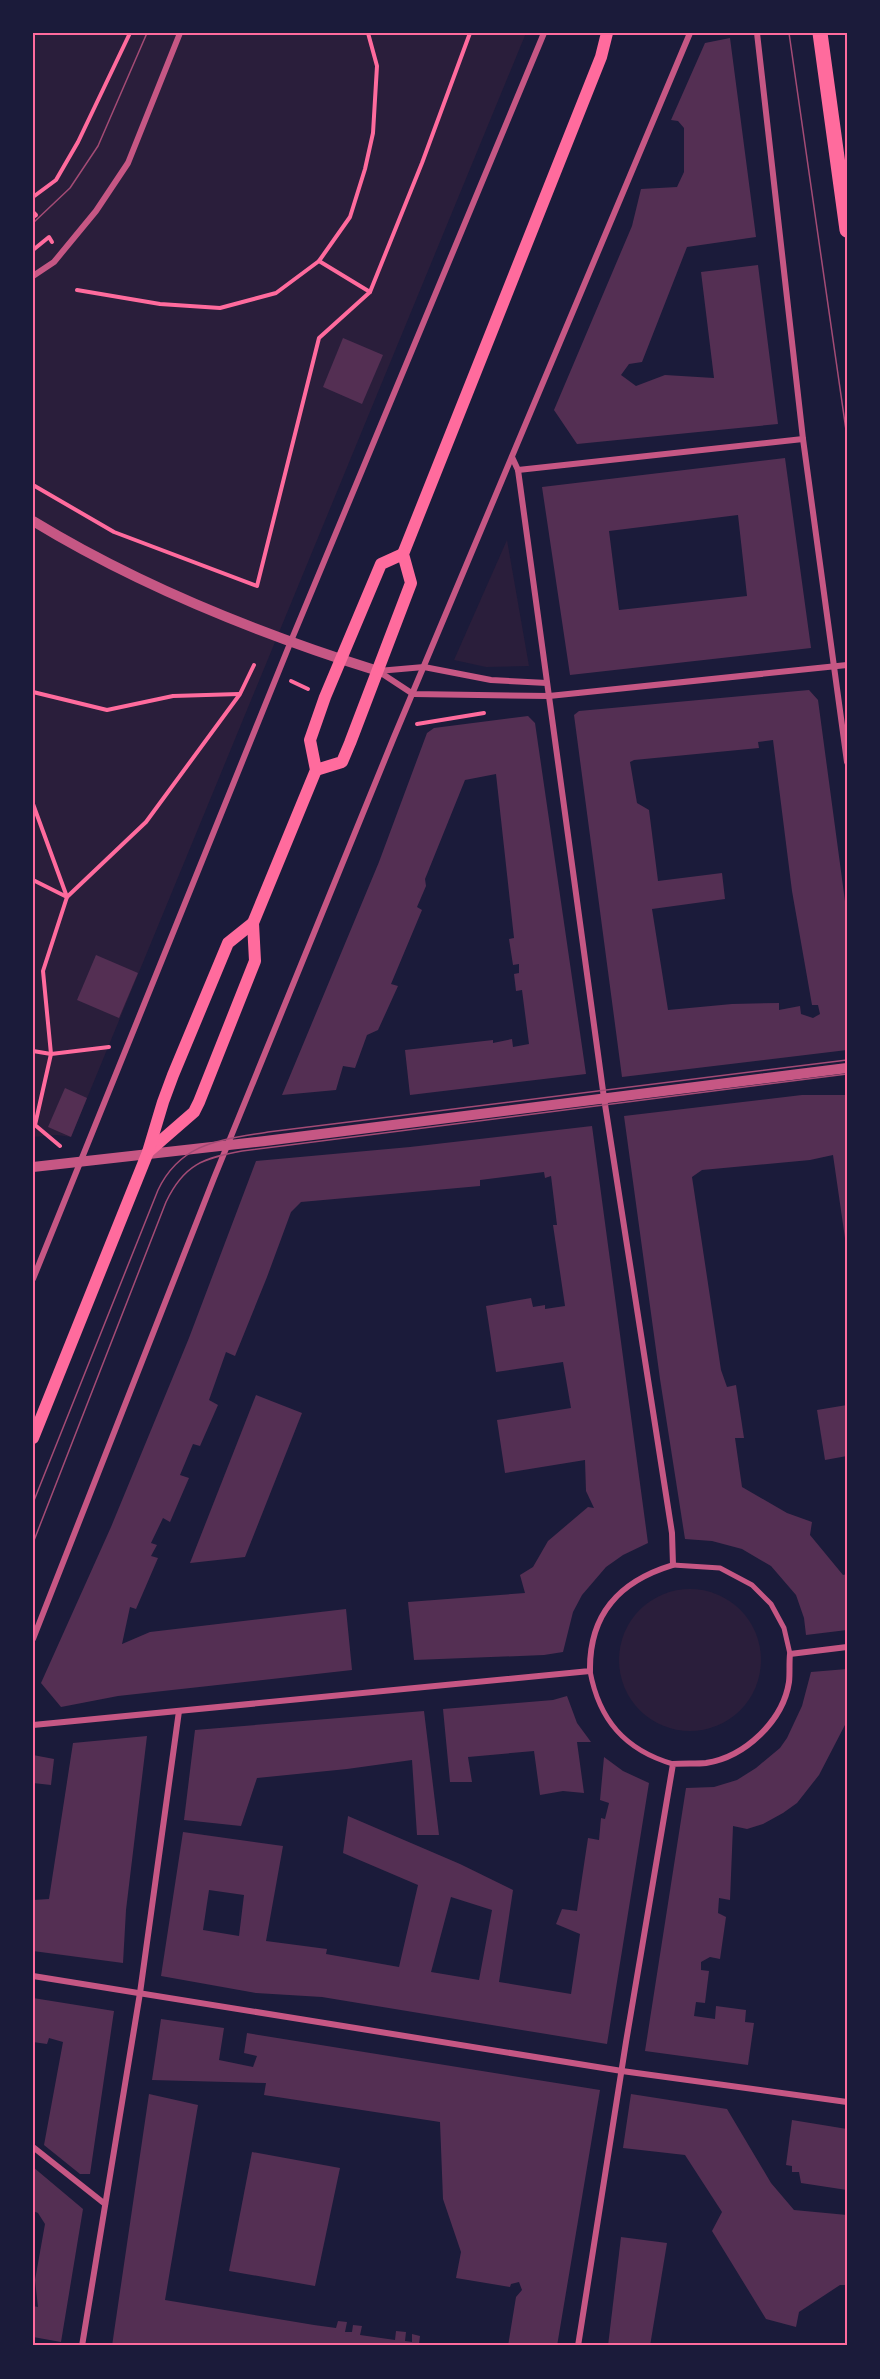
<svg xmlns="http://www.w3.org/2000/svg" width="880" height="2379" viewBox="0 0 880 2379" font-family="Cabin,sans-serif">
	<style>
		.green { fill: #2a1e3b }
		.building { fill: #542f53; fill-rule: evenodd }
		.lines { fill: none; stroke-linecap: round; stroke-linejoin: round }
		.path { stroke: #ff6b9d; stroke-width: 4 }
		.pedestrian { stroke: #c65784; stroke-width: 5 }
		.minor { stroke: #c65784; stroke-width: 6 }
		.tertiary { stroke: #c65784; stroke-width: 10 }
		.secondary { stroke: #ff6b9d; stroke-width: 12 }
		.primary { stroke: #ff6b9d; stroke-width: 15 }
		.tram { stroke: #a44b75; stroke-width: 1.5 }
		.neatline { fill: none; stroke: #ff6b9d; stroke-width: 2 }
	</style>
	<rect width="100%" height="100%" fill="#1b1b3a"/>
	<g class="green">
		<path d="M33,33H526L71,1137L57,1135L33,1137Z"/>
		<path d="M507,540L529,666L486,667L454,660Z"/>
		<circle cx="690" cy="1660" r="71"/>
	</g>
	<g class="building">
		<path d="M730,38L756,237L687,247L642,362L629,364L621,375L636,386L665,375L714,378L701,272L758,265L778,424L577,444L554,410L632,226L641,189L677,187L684,172V128L678,121L671,120L705,43Z"/>
		<path d="M343,338L383,355L362,404L323,387Z"/>
		<path d="M785,458L811,648L570,675L542,487ZM738,515L747,596L619,610L609,531Z"/>
		<path d="M809,690L818,700L847,916V1050L622,1077L574,715L579,711ZM773,740L792,891L812,1005H818L820,1014L813,1018L801,1014L800,1006L779,1010V1003L732,1004L668,1010L652,909L725,899L722,873L658,881L649,810L637,803L630,762L634,760L759,748L758,742Z"/>
		<path d="M528,716L535,723L586,1074L410,1095L405,1050L493,1040V1043L512,1039L513,1047L529,1044L522,990L516,991L514,974L519,973V964L513,965L509,939L514,938L496,774L465,780L425,879L426,886L417,907L422,910L391,984L398,986L378,1030L367,1035L355,1068L343,1066L336,1090L282,1095L379,862L427,733L434,728Z"/>
		<path d="M96,955L138,973L119,1018L77,1000Z"/>
		<path d="M65,1088L87,1098L71,1137L48,1127Z"/>
		<path d="M802,1095H847V1252L833,1155L810,1160L702,1170L692,1177L721,1370L727,1387L736,1385L744,1438H735L742,1487L787,1513L812,1522L810,1535L843,1575L847,1574V1630L806,1635L804,1618L796,1595L771,1566L742,1549L712,1541L685,1539L660,1379L624,1116Z"/>
		<path d="M592,1126L648,1543L623,1555L606,1567L582,1595L573,1612L563,1652L544,1655L414,1660L408,1602L525,1593L520,1575L533,1567L548,1541L588,1507L594,1508L586,1491L585,1460L505,1473L497,1420L571,1408L563,1362L496,1372L486,1306L531,1298L533,1307L545,1305V1309L565,1306L553,1225H557L551,1176L545,1178L544,1172L480,1180V1186L301,1202L291,1212L267,1277L235,1356L226,1352L209,1400L218,1405L200,1446L193,1444L180,1475L189,1478L170,1522L163,1518L151,1543L157,1545L151,1556L158,1558L136,1609L130,1607L122,1644L150,1632L346,1609L352,1670L118,1696L61,1707L41,1683L111,1527L189,1338L256,1161L410,1147Z"/>
		<path d="M256,1395L302,1413L245,1557L190,1563Z"/>
		<path d="M847,1405V1456L825,1460L817,1410Z"/>
		<path d="M847,1669V1721L819,1775L797,1803L783,1813L763,1824L747,1829L733,1826L730,1900L719,1898L718,1913L726,1917L720,1959L710,1957L701,1962V1970L709,1971L705,2003L696,2002L694,2016L715,2019L716,2006L746,2010L745,2022L754,2023L748,2065L645,2051L686,1788L714,1787L737,1780L756,1768L780,1748L787,1738L802,1706L811,1672Z"/>
		<path d="M567,1696L577,1723L591,1742H577L584,1793L563,1791L540,1795L534,1751L468,1757L472,1782H450L443,1709L553,1700Z"/>
		<path d="M424,1711L439,1835H417L412,1760L347,1769L257,1778L241,1826L184,1820L195,1730Z"/>
		<path d="M147,1736L126,1910L123,1963L33,1951V1900L49,1899L73,1743Z"/>
		<path d="M33,1755L54,1759L51,1785L33,1783Z"/>
		<path d="M604,1757L623,1771L649,1783L607,2044L322,1997L256,1993L161,1976L183,1832L283,1846L266,1941L327,1949L326,1954L399,1967L418,1885L343,1853L348,1816L460,1864L513,1890L499,1982L571,1994L580,1934L556,1924L562,1909L577,1911L588,1838L599,1840L601,1818L605,1819L609,1803L600,1800ZM209,1890L244,1895L239,1936L203,1930ZM451,1897L492,1910L479,1980L431,1972Z"/>
		<path d="M33,1998L114,2011L90,2174H80L44,2145L63,2042L49,2038L47,2044L33,2042Z"/>
		<path d="M161,2019L224,2028L219,2060L253,2067L257,2056L244,2053L247,2033L600,2090L557,2346H508L516,2297L522,2290L519,2282L511,2284L510,2287L456,2278L461,2252L443,2199L440,2122L264,2095L266,2083L152,2080Z"/>
		<path d="M149,2094L198,2105L165,2300L314,2325L336,2328L338,2321L347,2322L345,2332H352L353,2325L362,2326L360,2335L395,2340L396,2331L406,2332L405,2341L412,2342V2334L420,2336L419,2344L424,2346H112Z"/>
		<path d="M631,2094L727,2109L771,2183L794,2210L847,2215V2285H840L799,2312L796,2327L766,2319L712,2231L722,2212L685,2155L623,2148Z"/>
		<path d="M792,2120L847,2129V2190L801,2183L799,2172H792V2166L786,2165Z"/>
		<path d="M252,2152L340,2168L315,2286L229,2271Z"/>
		<path d="M33,2167L83,2209L61,2342L33,2337V2306L38,2307L35,2280L45,2224L38,2213L33,2211Z"/>
		<path d="M621,2237L667,2243L650,2346H608Z"/>
	</g>
	<g class="lines">
		<g class="path">
			<path d="M33,197L56,180L78,142L130,33"/>
			<path d="M33,212L36,215L33,217"/>
			<path d="M33,250L49,237L52,242"/>
			<path d="M319,261L370,292"/>
			<path d="M77,290L160,304L220,308L276,293L319,261L350,217L365,169L373,133L377,66L368,33"/>
			<path d="M33,485L114,532L257,586L319,338L370,292L422,163L470,33"/>
			<path d="M291,681L308,689"/>
			<path d="M33,692L107,710L173,696L239,694"/>
			<path d="M417,724L484,713"/>
			<path d="M33,804L67,897L43,971L51,1054L35,1125L60,1146"/>
			<path d="M33,880L67,897L146,822L240,694L254,665"/>
			<path d="M33,1051L51,1054L109,1047"/>
		</g>
		<g class="pedestrian">
			<path d="M673,1565L720,1568L752,1585L771,1604L784,1628L790,1654"/>
			<path d="M590,1671C599,1720 625,1750 673,1764"/>
		</g>
		<g class="minor">
			<path d="M757,33L803,439L847,762"/>
			<path d="M33,276L54,262L96,211L128,163L180,33"/>
			<path d="M518,470L803,439"/>
			<path d="M378,671L413,694L549,696L847,665"/>
			<path d="M378,671L424,667L491,680L547,683"/>
			<path d="M33,1279L291,641L544,33"/>
			<path d="M33,1639L214,1178L394,737L690,33"/>
			<path d="M33,1725L590,1671C589,1613 620,1581 673,1565L672,1533L604,1098L518,470L512,457"/>
			<path d="M33,1976L622,2071L847,2102"/>
			<path d="M33,2147L105,2204"/>
			<path d="M82,2346L140,1993L179,1711"/>
			<path d="M578,2346L626,2042L673,1764C684,1763 696,1764 706,1763C745,1757 783,1721 789,1682C790,1673 789,1663 790,1654L847,1647"/>
		</g>
		<g class="tertiary">
			<path d="M33,521C138,585 260,634 378,671"/>
			<path d="M33,1167L265,1141L847,1068"/>
		</g>
		<g class="secondary">
			<path d="M316,770L342,762L350,743L411,583L403,554L601,57L607,33"/>
			<path d="M148,1152L194,1112L199,1102L255,961L253,923L316,770L310,740L325,697L381,564L403,554"/>
			<path d="M33,1438L148,1152L163,1102L173,1075L228,943L253,923"/>
		</g>
		<path class="primary" d="M820,33L847,230"/>
		<g class="tram">
			<path d="M789,33L847,437"/>
			<path d="M33,223L70,188L98,146L147,33"/>
			<path d="M33,1503L158,1190C181,1142 221,1140 268,1132L847,1060"/>
			<path d="M33,1543L166,1202C184,1164 204,1158 242,1151L847,1074"/>
		</g>
	</g>
	<rect width="880" height="2379" fill="none" stroke="#1b1b3a" stroke-width="69"/>
	<rect x="34" y="34" width="812" height="2310" class="neatline"/>
</svg>
